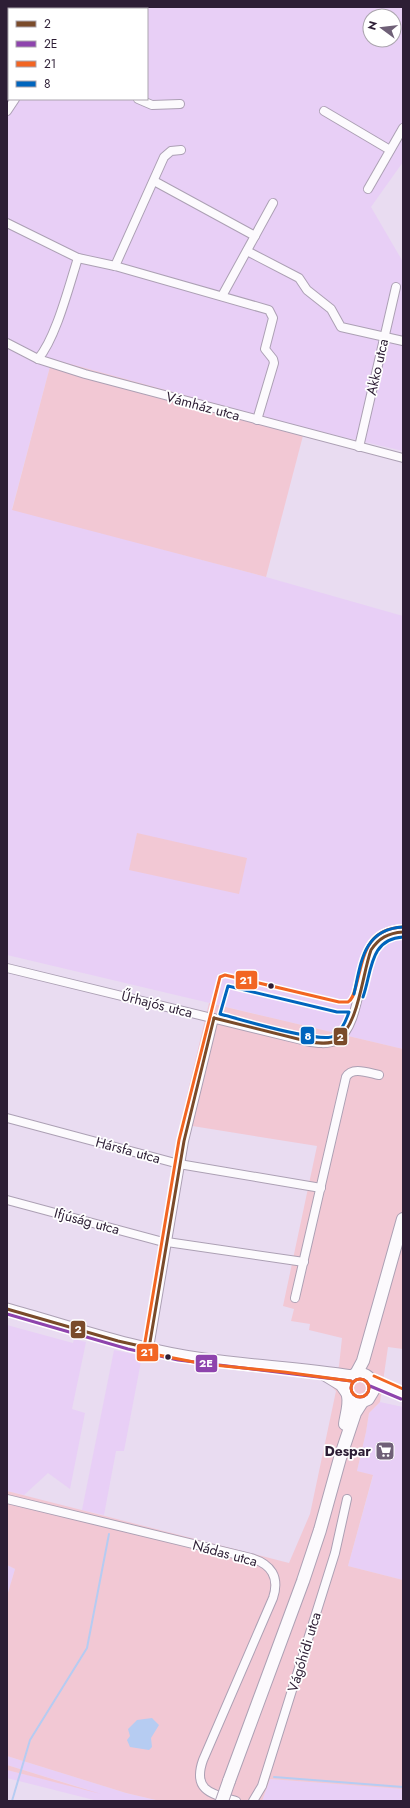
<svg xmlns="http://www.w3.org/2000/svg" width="410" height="1808" viewBox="0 0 410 1808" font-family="Jost,sans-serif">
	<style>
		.built { fill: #e8cff6; fill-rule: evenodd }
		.green { fill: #f2c8d4 }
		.water { fill: #b6ccf2 }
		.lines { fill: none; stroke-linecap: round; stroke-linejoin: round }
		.stream { stroke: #b6ccf2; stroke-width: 2 }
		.street-casing { stroke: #aca0b4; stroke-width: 10 }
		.secondary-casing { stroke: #aca0b4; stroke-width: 13 }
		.primary-casing { stroke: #aca0b4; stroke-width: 14 }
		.street { stroke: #fcfafd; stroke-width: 8 }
		.secondary { stroke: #fcfafd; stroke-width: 11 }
		.primary { stroke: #fcfafd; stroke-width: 12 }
		.primary-bridge-casing { stroke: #aca0b4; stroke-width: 14; stroke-linecap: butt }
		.primary-bridge { stroke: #fcfafd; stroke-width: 12 }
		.bus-1-casing { stroke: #fff; stroke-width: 6 }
		.bus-2-casing { stroke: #fff; stroke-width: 6 }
		.bus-3-casing { stroke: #fff; stroke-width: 6 }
		.bus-4-casing { stroke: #fff; stroke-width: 6 }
		.bus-1 { stroke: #7a4b2a; stroke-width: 3 }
		.bus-2 { stroke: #8e44ad; stroke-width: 3 }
		.bus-3 { stroke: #f26522; stroke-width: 3 }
		.bus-4 { stroke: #0065bd; stroke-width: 3 }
		.bus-dot { fill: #2d1e35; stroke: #fff; stroke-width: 1.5 }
		.labels { text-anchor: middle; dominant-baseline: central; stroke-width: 3.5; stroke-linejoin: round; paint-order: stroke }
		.street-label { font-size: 14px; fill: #2d1e35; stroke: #fff }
		.poi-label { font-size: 14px; font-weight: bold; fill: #2d1e35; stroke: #fff; text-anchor: end }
		.line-badge { stroke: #fff; stroke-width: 1.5 }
		.badge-label { font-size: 11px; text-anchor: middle; font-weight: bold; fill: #fff }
	</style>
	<rect width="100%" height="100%" fill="#e9dcf1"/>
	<g class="built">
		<path d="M7,7H403V162L371,207L403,262V451L305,428L52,359L12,509L266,577L403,616V1049L7,955ZM9,9H147V99H9ZM370,16H394V40H370Z"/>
		<path d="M7,1325L73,1343L74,1339L86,1342L72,1409L85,1413L70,1489L48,1473L24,1495L7,1491Z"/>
		<path d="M114,1350L142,1356L124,1451H116L104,1515L82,1510Z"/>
		<path d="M380,1402L403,1407V1580L348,1566L373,1476L357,1471L366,1432L369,1413Z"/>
		<path d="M7,1565L15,1569L7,1596Z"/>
		<path d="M7,1756L126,1793L160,1801H98L7,1778V1770L89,1790L7,1765Z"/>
		<path d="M270,1779L403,1789V1801H262Z"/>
	</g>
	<g class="green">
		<path d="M52,359L305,428L266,577L12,510Z"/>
		<path d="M137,833L247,858L239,894L129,870Z"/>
		<path d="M209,1003L403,1049V1349L388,1347L380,1402L369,1413L366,1432L357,1471L373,1475L348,1566L403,1580V1789L270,1779L262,1801H160L126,1793L7,1756V1596L15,1569L7,1565V1491L289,1563L310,1514L336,1391L331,1386L339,1366L342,1338L309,1330L310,1324L291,1321L294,1309L283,1306L317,1146L180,1124Z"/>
		<path d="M7,1765L101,1794L7,1770Z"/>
	</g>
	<path class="water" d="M152,1718L159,1725L151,1738L152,1747L149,1750L130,1747L127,1740L130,1736L128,1729L137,1720Z"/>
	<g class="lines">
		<g class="stream">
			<path d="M274,1777L403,1787"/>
			<path d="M12,1801L30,1740L87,1648L109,1534"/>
		</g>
		<g class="street-casing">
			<g id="street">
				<path d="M138,99L152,105L180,104"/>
				<path d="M7,111L15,99"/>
				<path d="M324,111L390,150"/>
				<path d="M154,181L255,236"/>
				<path d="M368,189L403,128"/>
				<path d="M7,223L78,258L115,266L269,310L273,318L265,349L273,359L274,363L257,420"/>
				<path d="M247,251L299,278L307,290L331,309L341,327L403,341"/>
				<path d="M115,266L164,157L171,151L181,150"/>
				<path d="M222,296L273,203"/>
				<path d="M7,343L38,359L85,374L403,458"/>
				<path d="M38,359C56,338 69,286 78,258"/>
				<path d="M359,447L396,287"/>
				<path d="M7,968L306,1041C316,1043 328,1045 337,1040C362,1025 358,960 377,941C383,935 395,932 403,932"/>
				<path d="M7,1118L179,1164L321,1188"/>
				<path d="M7,1200L167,1243"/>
				<path d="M167,1242L304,1262"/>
				<path d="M295,1298L346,1077C352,1066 369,1073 379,1075"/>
				<path d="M149,1348L184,1141L214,1018"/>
				<path d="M7,1499L251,1558C271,1564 280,1577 273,1598L203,1760C192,1791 212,1794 236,1801"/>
				<path d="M253,1801L262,1786L335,1553L347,1499"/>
			</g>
		</g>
		<g class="secondary-casing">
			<g id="secondary">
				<path d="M7,1309C72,1327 137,1350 204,1359C253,1366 303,1368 352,1376"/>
				<path d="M323,1374L341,1385L346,1392"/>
				<path d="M372,1381L403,1394"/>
			</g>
		</g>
		<g class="primary-casing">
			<g id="primary">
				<path d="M356,1374L363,1361L403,1219"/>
				<path d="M345,1424C346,1416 350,1404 348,1396C347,1390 344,1387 348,1381C356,1367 373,1375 374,1389L368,1399C361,1403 354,1402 348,1396"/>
				<path d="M229,1781L303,1581L320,1530L340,1458L355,1413L362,1402"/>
			</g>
		</g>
		<use href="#street" class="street"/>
		<use href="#secondary" class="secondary"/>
		<use href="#primary" class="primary"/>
		<g class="primary-bridge-casing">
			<path id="primary-bridge" d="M222,1801L229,1781"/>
		</g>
		<use href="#primary-bridge" class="primary-bridge"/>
		<g class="bus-1-casing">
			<g id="bus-1">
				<path d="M214,1018L310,1042C318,1043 330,1045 337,1040C359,1024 362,975 371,950C379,938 388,933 403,932"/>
				<path d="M7,1309L118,1341L149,1348"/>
				<path d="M149,1348L184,1141L214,1018"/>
			</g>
		</g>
		<g class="bus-2-casing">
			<g id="bus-2">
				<path d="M7,1314L128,1349L178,1360L351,1381"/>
				<circle cx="360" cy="1388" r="9"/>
				<path d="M370,1386L401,1399"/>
			</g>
		</g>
		<g class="bus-3-casing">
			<g id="bus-3">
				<path d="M374,1376L403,1389"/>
				<circle cx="360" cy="1388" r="9"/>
				<path d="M351,1381L284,1372L204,1364L148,1353L144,1348L179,1140L220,977L225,975L339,1002H348C353,999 354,993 356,986C364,957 365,929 403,927"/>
			</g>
		</g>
		<g class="bus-4-casing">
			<g id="bus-4">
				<path d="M228,986L337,1012H349C346,1021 342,1031 334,1036C321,1044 239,1019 220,1014Z"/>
				<path d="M354,994C361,963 363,929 403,927"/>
				<path d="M363,997C372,972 369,939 403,937"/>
			</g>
		</g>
		<use href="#bus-1" class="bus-1"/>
		<use href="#bus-2" class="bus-2"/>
		<use href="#bus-3" class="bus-3"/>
		<use href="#bus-4" class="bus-4"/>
	</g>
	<defs>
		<g id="supermarket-square" transform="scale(1)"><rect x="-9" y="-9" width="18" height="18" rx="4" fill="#6f6077" stroke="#fff"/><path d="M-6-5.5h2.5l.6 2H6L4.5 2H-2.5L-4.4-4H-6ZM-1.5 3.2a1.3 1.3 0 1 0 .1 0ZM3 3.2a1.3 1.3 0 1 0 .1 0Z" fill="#fff"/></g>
	</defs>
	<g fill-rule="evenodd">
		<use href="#supermarket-square" x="385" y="1451"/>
	</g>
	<g class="bus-dot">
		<circle cx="271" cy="986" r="3.5"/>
		<circle cx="168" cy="1357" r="3.5"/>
	</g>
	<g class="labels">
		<g class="street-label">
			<text transform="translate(377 367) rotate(-77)">Akko utca</text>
			<text transform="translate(203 406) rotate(15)">Vámház utca</text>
			<text transform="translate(157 1004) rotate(14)">Űrhajós utca</text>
			<text transform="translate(128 1150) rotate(15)">Hársfa utca</text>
			<text transform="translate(87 1221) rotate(15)">Ifjúság utca</text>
			<text transform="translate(225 1553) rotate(15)">Nádas utca</text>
			<text transform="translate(304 1652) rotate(-73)">Vágóhídi utca</text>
		</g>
		<g class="poi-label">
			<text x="371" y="1451">Despar</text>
		</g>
	</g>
	<g class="line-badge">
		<rect x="235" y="970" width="23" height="20" rx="4" fill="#f26522"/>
		<rect x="300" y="1026" width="15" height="19" rx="4" fill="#0065bd"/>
		<rect x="333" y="1027" width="15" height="19" rx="4" fill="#7a4b2a"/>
		<rect x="70" y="1320" width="16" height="19" rx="4" fill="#7a4b2a"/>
		<rect x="136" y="1343" width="23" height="19" rx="4" fill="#f26522"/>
		<rect x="195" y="1354" width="23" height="19" rx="4" fill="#8e44ad"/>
	</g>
	<g class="badge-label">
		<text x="246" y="984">21</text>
		<text x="308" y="1040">8</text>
		<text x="340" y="1041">2</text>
		<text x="78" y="1333">2</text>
		<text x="147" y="1356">21</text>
		<text x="206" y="1367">2E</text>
	</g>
	<rect width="410" height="1808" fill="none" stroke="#2d1e35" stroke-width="16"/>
	<rect x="8" y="8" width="140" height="92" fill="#ffffff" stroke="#aba5ae"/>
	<rect x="16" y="21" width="20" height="6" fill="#7a4b2a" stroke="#aba5ae"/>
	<text x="44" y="28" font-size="12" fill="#2d1e35">2</text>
	<rect x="16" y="41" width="20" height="6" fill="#8e44ad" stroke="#aba5ae"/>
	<text x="44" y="48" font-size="12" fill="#2d1e35">2E</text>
	<rect x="16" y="61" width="20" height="6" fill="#f26522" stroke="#aba5ae"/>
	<text x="44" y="68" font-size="12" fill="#2d1e35">21</text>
	<rect x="16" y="81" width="20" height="6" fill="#0065bd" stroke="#aba5ae"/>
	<text x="44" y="88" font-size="12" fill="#2d1e35">8</text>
	<g transform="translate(382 28) rotate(285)"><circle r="19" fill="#ffffff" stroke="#aba5ae"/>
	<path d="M0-3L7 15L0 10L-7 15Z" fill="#6f6077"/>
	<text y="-6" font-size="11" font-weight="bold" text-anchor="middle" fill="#2d1e35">N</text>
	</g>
</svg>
